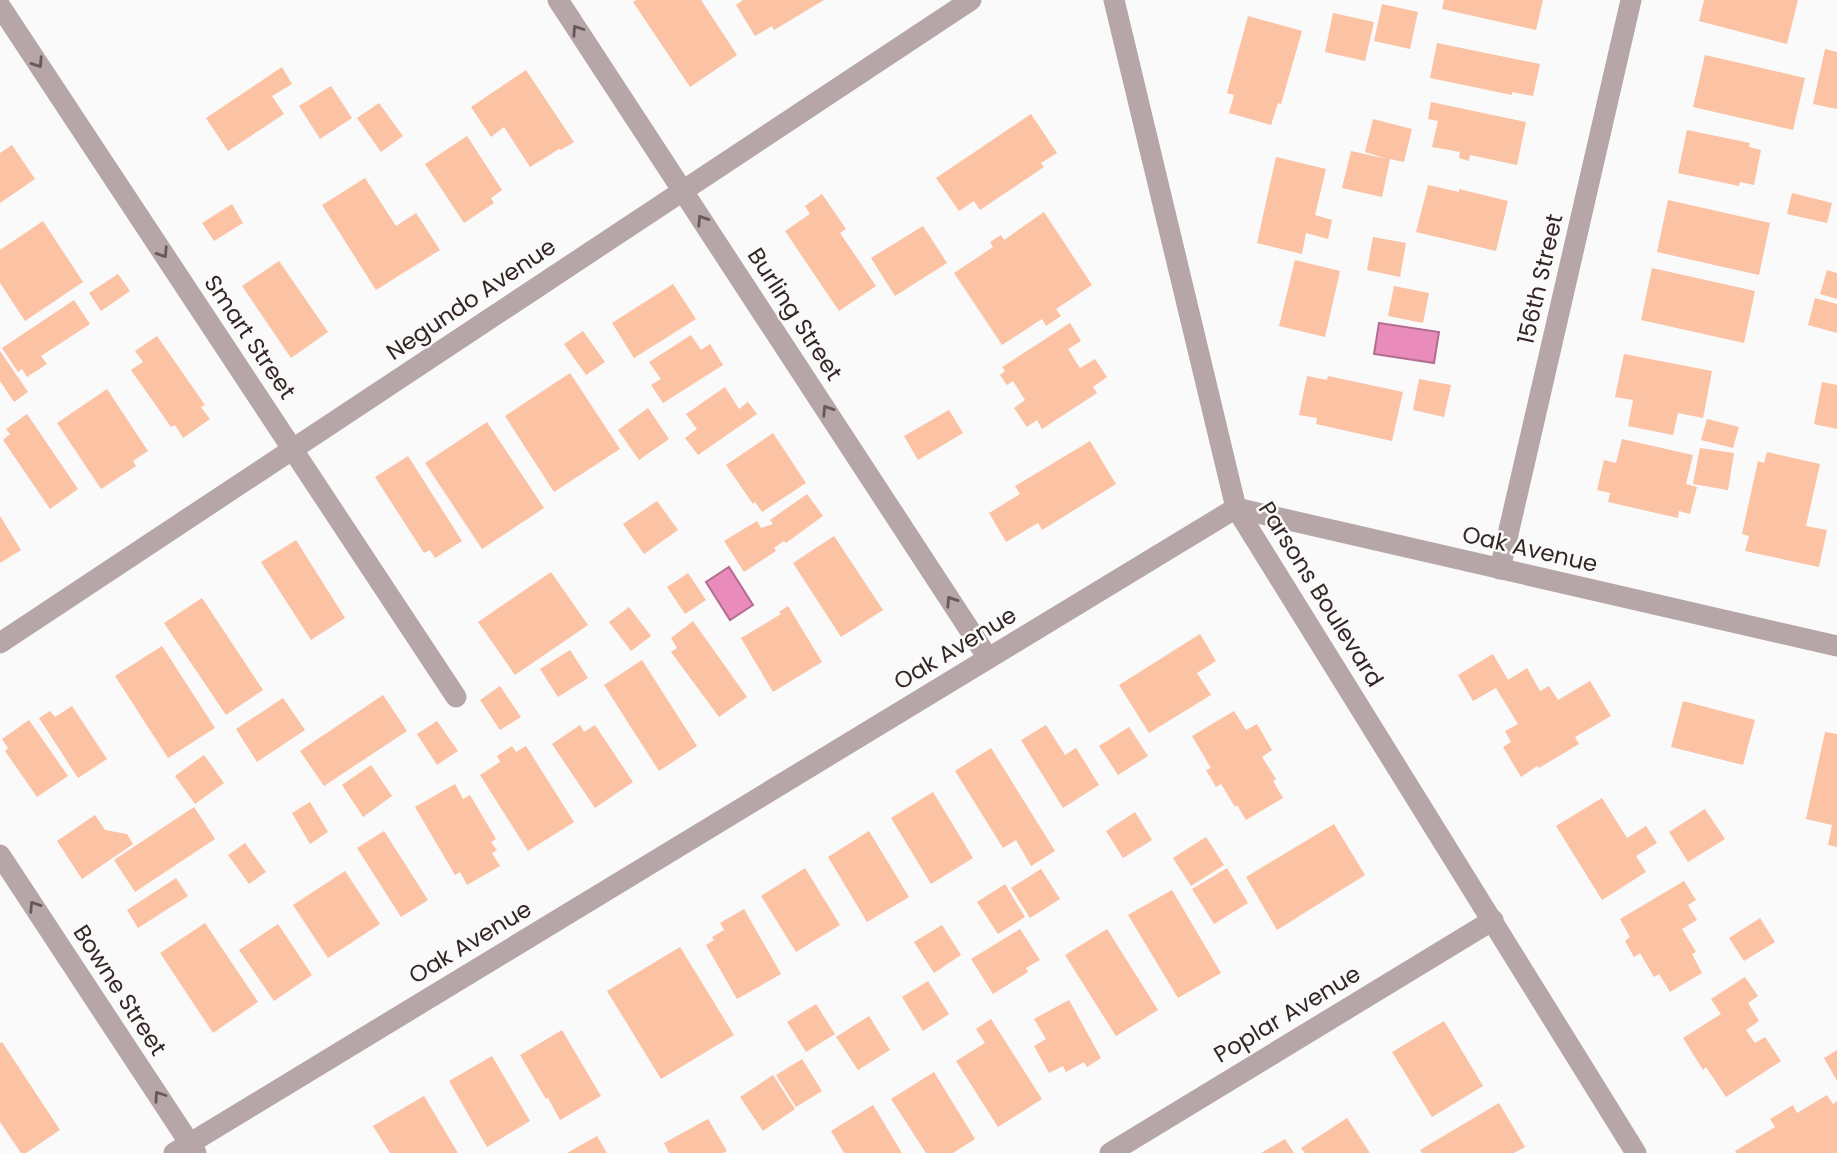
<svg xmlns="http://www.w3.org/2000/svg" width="1837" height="1153" viewBox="0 0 1837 1153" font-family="Poppins,sans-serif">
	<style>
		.water { fill: #e98bbb; stroke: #b36d8e; stroke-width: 2 }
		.building { fill: #fbc2a4 }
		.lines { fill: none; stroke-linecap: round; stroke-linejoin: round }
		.street { stroke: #b7a6a8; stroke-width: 21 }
		.oneway { stroke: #685959 }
		.labels { text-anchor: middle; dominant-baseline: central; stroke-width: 5; stroke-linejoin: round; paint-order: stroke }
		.street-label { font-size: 23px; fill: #342624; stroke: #fafafa }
	</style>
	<rect width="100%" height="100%" fill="#fafafa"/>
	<g class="water">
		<path d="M1379,323L1439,332L1434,363L1374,354Z"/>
		<path d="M729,567L753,605L730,620L706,582Z"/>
	</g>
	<g class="building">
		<path d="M636,0H701L737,55L690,87L633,2Z"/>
		<path d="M743,0H824L774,30L772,26L755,36L736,5Z"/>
		<path d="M1444,0H1543L1536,30L1442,9Z"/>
		<path d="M1704,0H1798L1787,44L1699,21Z"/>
		<path d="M1382,4L1418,12L1410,49L1374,41Z"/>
		<path d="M1333,13L1374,22L1365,61L1325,52Z"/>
		<path d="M1248,16L1302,31L1281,104L1278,103L1271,125L1229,113L1234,95L1227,93Z"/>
		<path d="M1437,43L1540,64L1533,96L1512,92V95L1430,78Z"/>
		<path d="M1825,49L1837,52V109L1813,104Z"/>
		<path d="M1705,55L1805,78L1793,130L1693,107Z"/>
		<path d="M282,67L292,84L272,96L284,114L228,151L206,118Z"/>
		<path d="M526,70L574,142L561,150L559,149L530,167L504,127L491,137L471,107Z"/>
		<path d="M331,86L352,118L320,139L299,106Z"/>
		<path d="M1431,102L1526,122L1517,165L1470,155L1469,161L1459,158L1460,152L1432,147L1438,121L1428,119Z"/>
		<path d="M379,103L403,136L381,152L357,118Z"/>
		<path d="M1031,114L1057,153L1041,163L1044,167L980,210L974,201L959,211L936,178Z"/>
		<path d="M1373,119L1412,129L1404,162L1390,159L1382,197L1342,188L1351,151L1387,159L1365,152Z"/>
		<path d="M1687,130L1750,143L1749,147L1761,150L1754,185L1740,182L1739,186L1678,173Z"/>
		<path d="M467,136L502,190L491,198L494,203L464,223L425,164Z"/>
		<path d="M12,145L35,179L0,203V153Z"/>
		<path d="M1276,157L1326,169L1315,215L1332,220L1328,239L1306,233L1302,254L1257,243Z"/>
		<path d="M365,178L396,226L416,213L440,250L376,290L322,205Z"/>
		<path d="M1428,185L1459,192V189L1508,201L1496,251L1416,232Z"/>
		<path d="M1792,193L1832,203L1827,223L1787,214Z"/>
		<path d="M822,194L846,229L840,233L876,286L839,311L785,231L810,214L805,206Z"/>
		<path d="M1668,200L1770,223L1759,275L1657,252Z"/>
		<path d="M232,204L243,223L214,241L202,223Z"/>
		<path d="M1044,212L1092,285L1056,309L1061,316L1046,326L1042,319L1002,345L954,273L993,247L990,242L1001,235L1004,240Z"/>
		<path d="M43,221L83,282L25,321L0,283V250Z"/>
		<path d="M923,226L947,263L895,296L871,258Z"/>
		<path d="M1373,237L1406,243L1400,277L1367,270Z"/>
		<path d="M1295,260L1340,271L1325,337L1279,326Z"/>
		<path d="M279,261L328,332L291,358L242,286Z"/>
		<path d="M1652,268L1755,291L1744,343L1641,320Z"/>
		<path d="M1827,270L1837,273V299L1820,294Z"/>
		<path d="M118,274L130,291L101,311L89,293Z"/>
		<path d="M673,284L696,319L634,358L612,323Z"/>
		<path d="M1394,286L1429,293L1423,323L1388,316Z"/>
		<path d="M1815,298L1837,304V333L1808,325Z"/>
		<path d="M74,300L90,324L41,356L47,364L27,377L22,369L18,372L2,348Z"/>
		<path d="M1070,323L1081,341L1068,349L1080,368L1095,359L1107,377L1093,387L1097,393L1042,429L1037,420L1027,427L1014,408L1025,400L1013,381L1007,385L1000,375L1005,371L1002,367Z"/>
		<path d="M583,331L605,362L586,375L564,344Z"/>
		<path d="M691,335L701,350L710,344L723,365L663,403L651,385L661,379L649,362Z"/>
		<path d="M157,336L205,405L201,407L210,419L183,438L175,425L171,427L131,370L143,362L135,351Z"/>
		<path d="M0,351L28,392L14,402L0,381Z"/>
		<path d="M1624,354L1712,371L1703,418L1678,413L1673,435L1628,426L1633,400L1615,397Z"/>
		<path d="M570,373L620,449L554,492L505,416Z"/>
		<path d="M1307,376L1327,380L1328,376L1403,392L1392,441L1316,424L1317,418L1299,415Z"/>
		<path d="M1419,379L1451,385L1444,417L1413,410Z"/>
		<path d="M1822,382L1837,385V429L1814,424Z"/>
		<path d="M725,387L739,409L748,402L757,414L698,455L685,438L697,429L686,414Z"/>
		<path d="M107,389L148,451L133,461L136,466L101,489L57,423Z"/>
		<path d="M648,408L669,439L639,460L618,430Z"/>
		<path d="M949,410L963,433L918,460L904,436Z"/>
		<path d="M27,414L78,489L50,509L3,440L10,434L6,429Z"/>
		<path d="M1707,419L1739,427L1733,448L1701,440Z"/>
		<path d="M487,422L544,508L482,549L425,463Z"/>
		<path d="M773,433L806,483L762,512L755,502L753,504L726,465Z"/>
		<path d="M1622,439L1693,455L1686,484L1697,487L1690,514L1679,511L1678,518L1608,502L1610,493L1597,490L1604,460L1616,463Z"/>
		<path d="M1090,441L1116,484L1042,530L1038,523L1006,542L989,513L1020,494L1015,486Z"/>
		<path d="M1700,448L1734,453L1728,490L1693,484Z"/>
		<path d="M1767,452L1820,464L1806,526L1827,530L1819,567L1745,551L1749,536L1742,534L1758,461L1764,463Z"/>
		<path d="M408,456L462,541L435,558L430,550L424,553L375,477Z"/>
		<path d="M807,494L823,516L786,543L784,541L774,548L776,551L744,572L724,541L757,521L761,528L773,524L770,520Z"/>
		<path d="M657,501L678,530L644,554L623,524Z"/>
		<path d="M0,516L21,550L0,563Z"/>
		<path d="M834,536L883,610L841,637L793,563Z"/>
		<path d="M296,540L345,618L311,640L261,562Z"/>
		<path d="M551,572L588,625L515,675L478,622Z"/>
		<path d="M688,573L706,600L685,614L667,587Z"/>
		<path d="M202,598L263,690L226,715L164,623Z"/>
		<path d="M788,606L822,662L773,692L741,638L781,614L779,612Z"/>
		<path d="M629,607L651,636L631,651L609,622Z"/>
		<path d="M693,621L747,697L719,717L671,652L677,648L671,638Z"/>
		<path d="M1200,634L1216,661L1197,673L1211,695L1149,733L1119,685Z"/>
		<path d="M162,646L215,728L168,758L115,676Z"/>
		<path d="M570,650L588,678L558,697L540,669Z"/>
		<path d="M1493,654L1508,680L1527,668L1540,691L1549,686L1558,700L1590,681L1611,716L1575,737L1579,744L1539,768L1537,766L1521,777L1503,747L1511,742L1505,731L1518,724L1496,688L1473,701L1458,675Z"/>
		<path d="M642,660L697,746L659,771L604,685Z"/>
		<path d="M500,686L521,717L500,730L480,700Z"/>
		<path d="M383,695L407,731L324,786L300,751Z"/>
		<path d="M283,698L305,730L257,762L236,729Z"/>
		<path d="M1683,701L1755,720L1743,765L1671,747Z"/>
		<path d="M72,706L107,759L78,778L39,718L50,711L55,717Z"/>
		<path d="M1234,711L1246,730L1257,724L1272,750L1262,757L1276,779L1273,781L1283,798L1246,820L1237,805L1235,807L1221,784L1216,787L1206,770L1211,768L1192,736Z"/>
		<path d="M29,720L68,776L37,797L5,751L8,748L2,739Z"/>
		<path d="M437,721L458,751L437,765L417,734Z"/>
		<path d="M580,725L584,732L595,725L633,782L595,808L552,744Z"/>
		<path d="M1046,725L1065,755L1076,748L1099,785L1063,808L1021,740Z"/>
		<path d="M1129,727L1148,756L1118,775L1099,746Z"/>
		<path d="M1825,732L1837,734V847L1828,845L1832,825L1806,819Z"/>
		<path d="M512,746L516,752L526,746L574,822L528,851L480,775L500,762L497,756Z"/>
		<path d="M991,748L1055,851L1031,866L1016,840L1003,848L955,771Z"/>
		<path d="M204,755L224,783L195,804L175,776Z"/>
		<path d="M371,765L392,796L363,817L342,785Z"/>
		<path d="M455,784L463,799L470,795L496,839L491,842L497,850L492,853L500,866L467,885L460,872L455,875L415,807Z"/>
		<path d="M933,792L973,858L931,884L891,818Z"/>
		<path d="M1602,798L1627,838L1646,826L1657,843L1636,856L1646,872L1602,900L1556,826Z"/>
		<path d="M310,802L328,832L310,844L292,813Z"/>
		<path d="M194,807L215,839L135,892L114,860Z"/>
		<path d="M1705,809L1725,839L1688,862L1669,832Z"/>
		<path d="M1135,812L1152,840L1123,858L1106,831Z"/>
		<path d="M95,815L105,830L127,834L133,844L82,879L57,841Z"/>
		<path d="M1334,824L1365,875L1277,930L1246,877Z"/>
		<path d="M384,831L428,900L401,917L357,848Z"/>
		<path d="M869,831L909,897L867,922L828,857Z"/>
		<path d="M1206,837L1224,865L1191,886L1173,858Z"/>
		<path d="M245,843L266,872L249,884L228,855Z"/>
		<path d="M805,868L840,925L796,952L761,896Z"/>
		<path d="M1227,868L1248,903L1214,924L1192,889Z"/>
		<path d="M1041,869L1060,899L1030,918L1011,888Z"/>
		<path d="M345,871L380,924L328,958L293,905Z"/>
		<path d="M176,878L188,896L138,928L127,910Z"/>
		<path d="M1684,881L1696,900L1688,905L1697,920L1682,929L1696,952L1692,954L1702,973L1670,992L1659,974L1654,977L1640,953L1634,957L1625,941L1630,937L1620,919Z"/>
		<path d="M1005,884L1025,917L998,934L977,902Z"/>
		<path d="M1172,890L1221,973L1178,998L1128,915Z"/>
		<path d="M744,909L781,974L737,999L706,945L714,940L712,937L724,930L720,923Z"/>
		<path d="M1760,918L1775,942L1744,961L1729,938Z"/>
		<path d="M205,923L258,1002L213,1033L160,953Z"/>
		<path d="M278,924L312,975L274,1001L239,950Z"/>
		<path d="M942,925L961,955L934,973L914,942Z"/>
		<path d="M1020,929L1040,960L1026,968L1028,972L993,994L971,959Z"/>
		<path d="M1107,929L1158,1010L1116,1036L1065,955Z"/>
		<path d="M680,947L734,1035L661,1079L607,991Z"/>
		<path d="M1745,977L1758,996L1748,1003L1759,1021L1746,1030L1755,1043L1765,1037L1781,1061L1726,1097L1706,1067L1703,1070L1683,1038L1721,1014L1711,999Z"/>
		<path d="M928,981L949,1014L923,1031L902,997Z"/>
		<path d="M1069,1000L1101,1058L1087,1067L1084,1062L1066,1072L1063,1066L1049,1073L1034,1046L1046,1039L1034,1019Z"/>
		<path d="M816,1004L835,1034L806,1052L787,1022Z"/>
		<path d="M869,1016L890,1050L858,1070L836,1037Z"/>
		<path d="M991,1019L1042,1099L998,1127L956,1061L985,1043L976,1029Z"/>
		<path d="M1444,1021L1483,1086L1432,1117L1392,1052Z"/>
		<path d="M562,1030L601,1096L560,1120L548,1098L546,1099L520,1055Z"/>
		<path d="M2,1042L60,1130L26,1153H21L0,1122V1043Z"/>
		<path d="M1837,1050V1081L1824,1058Z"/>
		<path d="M492,1056L530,1121L487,1147L449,1081Z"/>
		<path d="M802,1059L822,1091L796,1107L776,1075Z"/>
		<path d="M934,1072L975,1139L953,1153H926L891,1099Z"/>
		<path d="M773,1075L795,1109L763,1131L740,1097Z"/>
		<path d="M1827,1095L1833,1104L1837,1101V1153H1736L1735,1151L1775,1127L1770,1119L1793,1105L1797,1113Z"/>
		<path d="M424,1096L458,1153H390L373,1126Z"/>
		<path d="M1499,1103L1525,1147L1514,1153H1422L1420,1150Z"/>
		<path d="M873,1105L902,1153H844L831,1131Z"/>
		<path d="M1347,1118L1370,1153H1305L1301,1148Z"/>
		<path d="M708,1119L727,1151L723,1153H669L664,1143Z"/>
		<path d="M597,1136L607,1153H567Z"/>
		<path d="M1285,1139L1294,1153H1261Z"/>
	</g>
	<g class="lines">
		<g class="street">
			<path d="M558,0L988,658"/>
			<path d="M1114,0L1236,508L1636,1153"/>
			<path d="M0,6L456,697"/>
			<path d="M1500,569L1631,0"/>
			<path d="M0,643L971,0"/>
			<path d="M0,855L196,1153"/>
			<path d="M174,1153L1236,508L1837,646"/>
			<path d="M1110,1153L1493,920"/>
		</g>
	</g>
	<defs><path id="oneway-chevron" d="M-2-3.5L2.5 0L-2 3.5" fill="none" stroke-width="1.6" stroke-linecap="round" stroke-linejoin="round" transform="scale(1.75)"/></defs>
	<g class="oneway">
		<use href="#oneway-chevron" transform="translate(577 30) rotate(-124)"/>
		<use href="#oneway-chevron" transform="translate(38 63) rotate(57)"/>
		<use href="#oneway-chevron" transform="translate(702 220) rotate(-123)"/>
		<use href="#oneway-chevron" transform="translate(163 253) rotate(57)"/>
		<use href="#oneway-chevron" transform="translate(827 410) rotate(-123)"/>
		<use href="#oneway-chevron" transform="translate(951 601) rotate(-123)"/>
		<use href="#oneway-chevron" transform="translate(34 906) rotate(-123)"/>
		<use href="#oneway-chevron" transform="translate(159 1096) rotate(-124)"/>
	</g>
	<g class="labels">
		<g class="street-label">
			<text transform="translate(1540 279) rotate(-77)">156th Street</text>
			<text transform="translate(471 299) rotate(-34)">Negundo Avenue</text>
			<text transform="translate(795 314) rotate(57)">Burling Street</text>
			<text transform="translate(250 337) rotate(56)">Smart Street</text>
			<text transform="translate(1530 549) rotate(13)">Oak Avenue</text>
			<text transform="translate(1321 594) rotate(58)">Parsons Boulevard</text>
			<text transform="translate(955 648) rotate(-31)">Oak Avenue</text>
			<text transform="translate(470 942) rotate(-31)">Oak Avenue</text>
			<text transform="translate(120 990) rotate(57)">Bowne Street</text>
			<text transform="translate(1287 1014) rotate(-31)">Poplar Avenue</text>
		</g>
	</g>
</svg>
